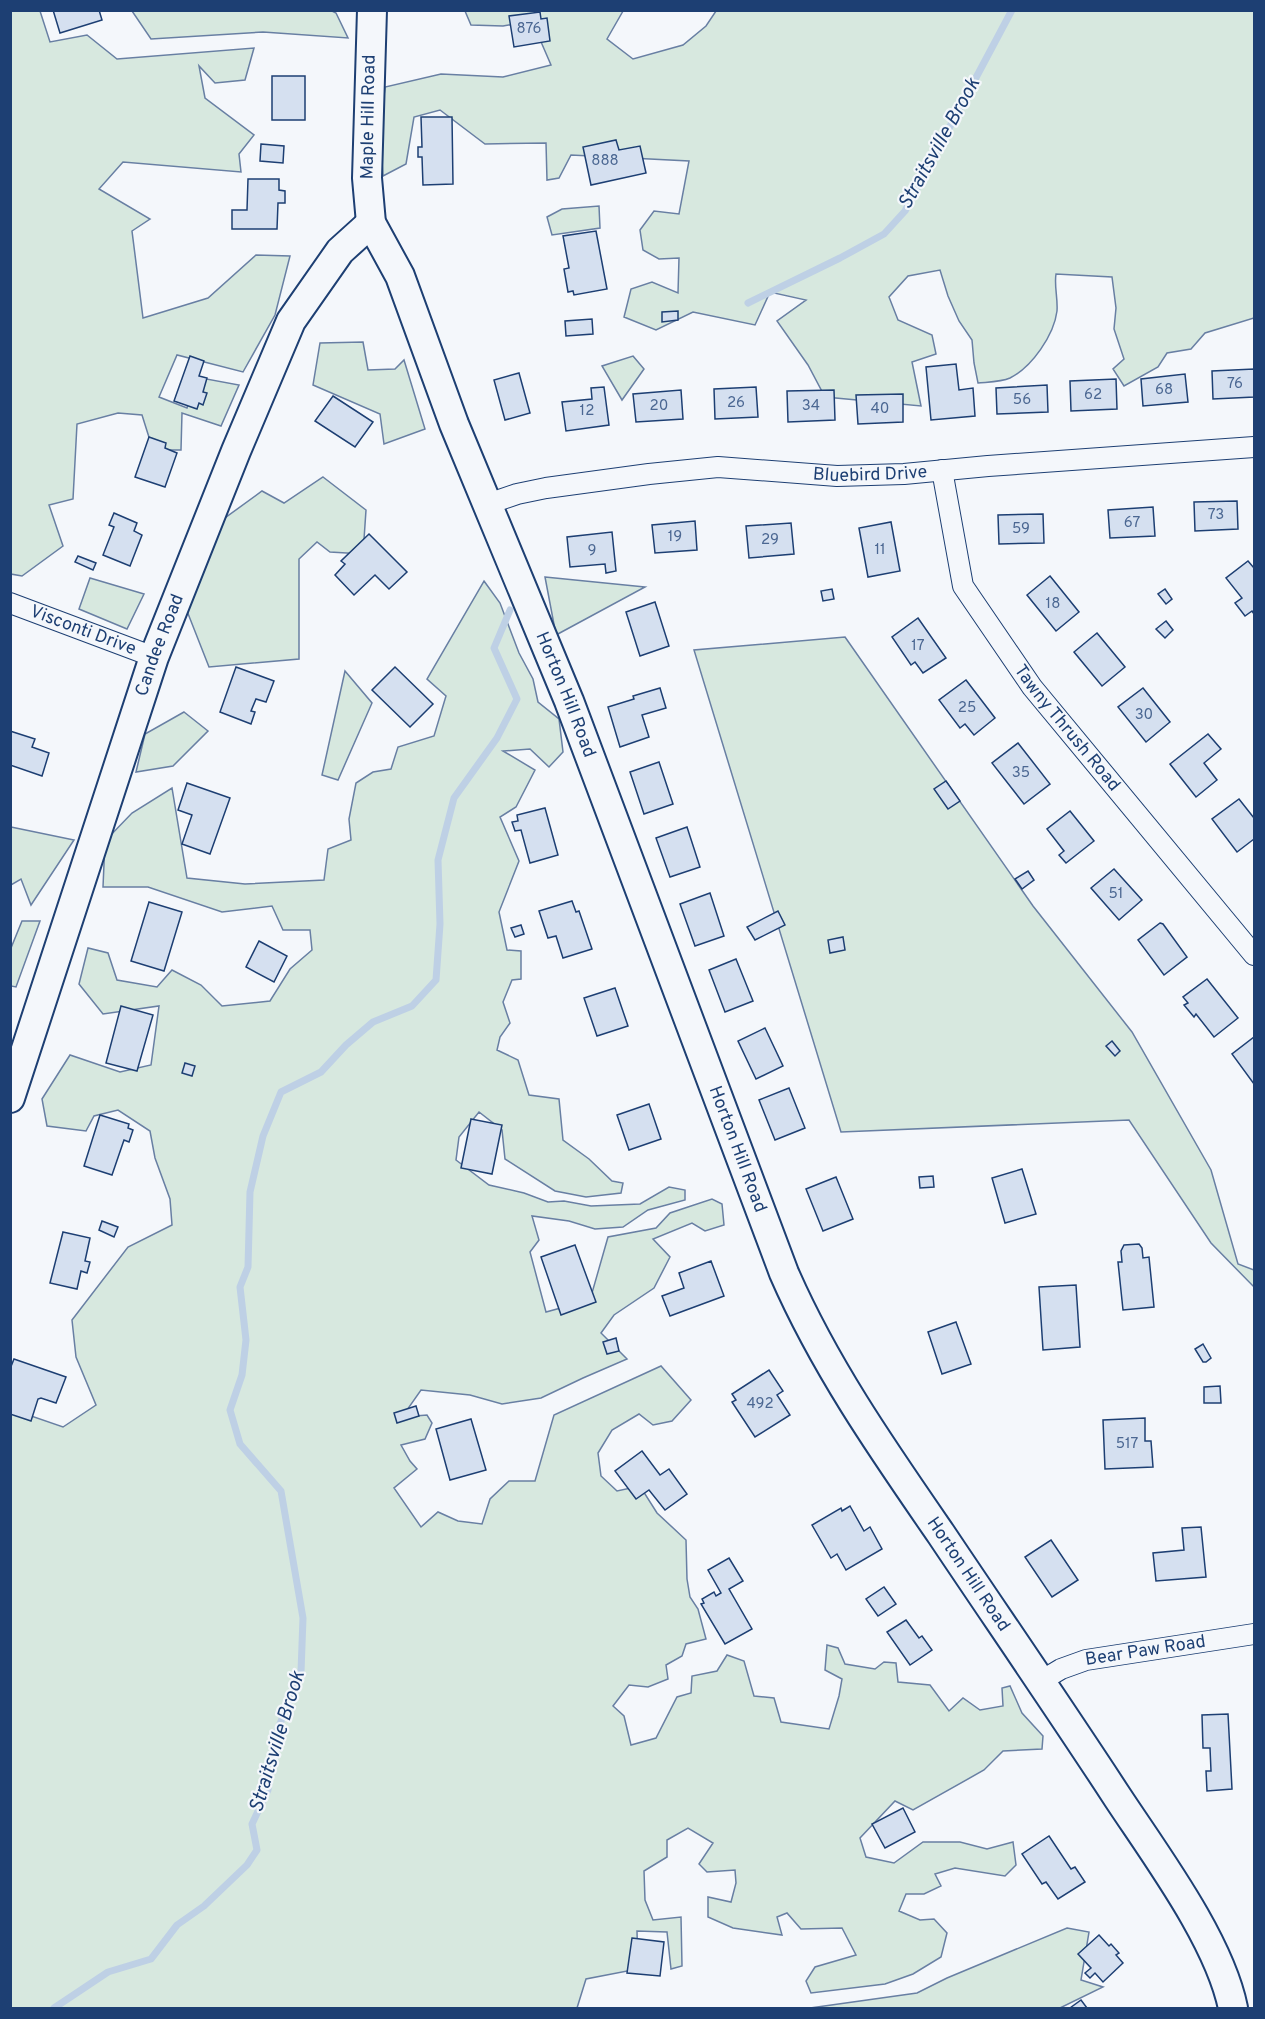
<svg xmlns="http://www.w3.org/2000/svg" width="1265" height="2019" viewBox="0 0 1265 2019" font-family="Overpass,sans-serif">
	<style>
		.green { fill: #d7e8df; stroke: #687fa3; stroke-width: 1.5 }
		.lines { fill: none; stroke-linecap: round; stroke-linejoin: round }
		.stream { stroke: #bed0e5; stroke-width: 7 }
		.building { fill: #d5e0f0; stroke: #1d3f73; stroke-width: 1.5 }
		.street-casing { stroke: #1d3f73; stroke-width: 22 }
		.secondary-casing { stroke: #1d3f73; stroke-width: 32 }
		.street { stroke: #f4f7fb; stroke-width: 20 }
		.secondary { stroke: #f4f7fb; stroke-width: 28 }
		.labels { text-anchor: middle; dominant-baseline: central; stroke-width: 4.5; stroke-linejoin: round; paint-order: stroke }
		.number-label { font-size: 15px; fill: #4b6792 }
		.street-label { font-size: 18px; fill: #1d3f73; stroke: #f4f7fb }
		.water-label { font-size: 20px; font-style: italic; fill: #1d3f73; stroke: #f4f7fb }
	</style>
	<rect width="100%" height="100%" fill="#f4f7fb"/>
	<g class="green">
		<path d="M11,11H40L50,42L87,35L117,59L254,48L245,80L215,83L199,66L205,98L254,135L239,154L241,172L123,162L99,189L150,219L132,231L143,318L208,298L256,255L290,256L275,315L243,372L177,355L159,397L187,408L196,377L239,385L221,426L182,413L181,450H153L142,415L118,413L77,424L73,499L49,505L63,546L22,576L11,574Z"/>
		<path d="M132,11H332L336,13L348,38L263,32L151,39Z"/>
		<path d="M465,11H623L607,39L633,59L683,45L706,26L716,11H1254V318L1205,333L1191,349L1167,353L1158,367L1124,386L1113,369L1124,359L1114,329L1116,308L1112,277L1056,274C1054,286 1058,298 1057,311C1054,335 1032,367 1010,378C1001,382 987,382 978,383L974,363L972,340L959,321L948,296L940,270L908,276L889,297L898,320L932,335L936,354L912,362L921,406L825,397L808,365L777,321L806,300L770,292L755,325L693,312L656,330L624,317L631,289L652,282L678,293L679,258L659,259L643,250L640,230L654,211L679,214L689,161L571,155L559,178L547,180L546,143L485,144L440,110L414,117L406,164L383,176L380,132L385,87L441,74L503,77L551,65L532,21L503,26L471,25Z"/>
		<path d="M599,206L600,228L552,235L547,217L562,209Z"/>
		<path d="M363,342L368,370L395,369L404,360L425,429L384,444L380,414L313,385L320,343Z"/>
		<path d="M633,356L644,369L622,400L602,366Z"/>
		<path d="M323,477L366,510L363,554L330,552L317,542L299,559V659L209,667L187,611L218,523L262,491L284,503Z"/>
		<path d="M545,577L645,587L556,635Z"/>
		<path d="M90,578L144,594L127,629L79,609Z"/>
		<path d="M484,581L500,603L519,653L533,679L538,702L559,719L563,752L549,767L530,749L503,751L535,770L516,807L500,817L519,861L499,912L507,950L521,951V979L512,980L503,1002L510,1023L500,1037L497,1050L518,1060L529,1095L559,1099L563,1140L589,1159L612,1181L623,1183L621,1193L586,1197L555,1191L505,1159L502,1130L479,1112L459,1137L456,1160L489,1185L524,1193L548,1202L564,1201L591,1206L640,1204L669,1187L685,1190V1200L648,1210L623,1227L595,1229L569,1221L532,1216L539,1240L530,1252L546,1312L590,1300L608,1237L656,1228L670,1213L712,1199L722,1204L724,1225L705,1231L692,1223L653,1239L670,1257L654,1288L614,1315L601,1333L627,1359L583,1378L541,1398L502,1404L470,1395L421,1390L402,1417L427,1415L432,1423L425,1439L401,1445L410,1461L417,1469L394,1488L421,1527L438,1512L458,1521L482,1524L490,1499L509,1481H535L554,1415L661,1366L691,1400L672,1421L653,1425L639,1414L612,1430L598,1453L601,1476L617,1491L640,1486L657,1513L686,1540L687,1579L690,1597L698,1609L706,1639L686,1644L682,1656L666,1665L668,1679L648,1687L629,1685L613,1706L624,1716L631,1745L656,1738L677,1697L691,1693L692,1676L717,1671L727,1655L744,1661L754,1696L774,1698L781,1722L829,1729L839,1696L842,1679L825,1670L827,1645L838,1648L845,1664L875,1669L884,1662L896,1663L898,1682L930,1685L949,1711L963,1698L980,1710L1003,1706L1002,1688L1010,1686L1022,1713L1043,1736L1042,1749L1003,1751L984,1770L913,1810L895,1801L860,1838L866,1857L894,1863L923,1842H960L987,1849L1013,1842L1016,1865L1005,1876L955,1868L935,1874L941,1886L924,1894H906L899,1911L920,1920L934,1919L947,1933L941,1957L913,1974L885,1984L811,1993L806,1981L815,1967L856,1955L842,1928L801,1929L787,1913L777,1917L782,1935L733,1928L708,1917V1897L731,1902L736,1883L735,1870L707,1872L699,1864L713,1843L688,1828L667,1840V1857L644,1871L645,1900L653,1920L681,1917L682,1966L671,1969L667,1932L637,1931L638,1969L586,1979L577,2008H11V1409L63,1427L96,1405L76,1357L72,1320L128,1247L172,1225L170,1199L155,1158L150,1131L118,1110L94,1116L86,1131L47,1126L42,1099L70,1055L120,1072L151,1065L159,1006L103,1014L79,984L88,948L108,953L117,980L157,987L172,970L201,985L222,1006L270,1001L290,969L312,950L310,930H283L272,906L222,912L148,887H103L105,841L132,813L172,788L187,878L245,884L324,880L328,849L351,840L349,819L356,783L373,772L391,769L398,747L434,736L446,696L427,679Z"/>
		<path d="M845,637L1033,906L1132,1032L1211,1170L1238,1264L1254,1270V1287L1211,1243L1129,1120L841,1132L694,650Z"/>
		<path d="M345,671L372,703L338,780L322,775Z"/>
		<path d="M184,712L208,731L173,766L136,772L145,734Z"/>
		<path d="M11,827L74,840L31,905L21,879L11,885Z"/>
		<path d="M22,921H40L16,987L11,986V948Z"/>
		<path d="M1067,1928L1089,1932L1081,1980L1103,1987L1060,2008H810L917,1993L947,1978Z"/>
	</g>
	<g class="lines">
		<g class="stream">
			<path d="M748,303L840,258L884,234L905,211L1012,10"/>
			<path d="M54,2008L108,1972L151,1959L177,1925L204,1906L247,1865L257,1850L252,1824L268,1790L277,1731L301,1672L303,1618L281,1491L240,1444L230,1410L242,1375L246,1340L240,1287L248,1267L250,1192L263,1136L281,1092L321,1072L346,1045L373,1022L412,1006L436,980L440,924L438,860L454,798L497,738L517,699L494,648L510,610"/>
		</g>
	</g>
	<g class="building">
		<path d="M53,10H99L102,20L60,33Z"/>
		<path d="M540,12L541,19L547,18L550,41L514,47L509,16Z"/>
		<rect x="272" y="76" width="33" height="44"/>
		<path d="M421,117H452L453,184L423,185L422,157H418V147H422Z"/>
		<path d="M616,140L619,150L640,146L646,173L591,185L583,147Z"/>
		<path d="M261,144L284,146L283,163L260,161Z"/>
		<path d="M248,179H279V190L285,191V203H278L277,229H232V210H247Z"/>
		<path d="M596,231L607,289L574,295L573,291L568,292L564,269L569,268L563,236Z"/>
		<path d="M678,311V320L662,322V312Z"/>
		<path d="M592,319L593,334L566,336L565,321Z"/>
		<path d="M190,356L204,361L199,376L207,378L203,392L207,393L203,405L199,403L197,409L174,401Z"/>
		<path d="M956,364L959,390L973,388L975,416L931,420L926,367Z"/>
		<path d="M1254,369V397L1213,399L1212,371Z"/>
		<path d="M519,373L530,413L505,420L494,380Z"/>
		<path d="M1185,374L1188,402L1143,406L1141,379Z"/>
		<path d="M1116,379L1117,409L1071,411L1070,381Z"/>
		<path d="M1047,385L1048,412L997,414L996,388Z"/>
		<path d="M604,387L609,425L566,431L562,402L592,399L591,388Z"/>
		<path d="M756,387L758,417L715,419L714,389Z"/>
		<path d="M681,390L683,419L636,422L633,394Z"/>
		<path d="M834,390L835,420L788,422L787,391Z"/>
		<path d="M903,394V422L858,424L856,395Z"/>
		<path d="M333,396L373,422L355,447L315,421Z"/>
		<path d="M149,437L166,443L165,448L177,453L165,487L135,477Z"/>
		<path d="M1237,501L1238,529L1195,531L1194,502Z"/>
		<path d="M1153,507L1155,536L1110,538L1108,510Z"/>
		<path d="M114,513L137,523L134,531L142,535L130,566L103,555L114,527L109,525Z"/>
		<path d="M1043,514L1044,543L999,544L998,515Z"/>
		<path d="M695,521L697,550L655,553L652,525Z"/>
		<path d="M891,522L900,571L868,577L859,528Z"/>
		<path d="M791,523L794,554L749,558L746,526Z"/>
		<path d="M612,532L616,571L606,573L605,564L570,567L567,537Z"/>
		<path d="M369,534L407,572L389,589L375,575L354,595L335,575L345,564L341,561Z"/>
		<path d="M78,556L96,563L93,570L75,562Z"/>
		<path d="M1248,561L1254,568V614L1252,611L1245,616L1235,603L1242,598L1226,578Z"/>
		<path d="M1050,576L1079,612L1056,631L1027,595Z"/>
		<path d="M832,589L834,599L823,601L821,591Z"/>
		<path d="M1165,589L1172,599L1166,604L1158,594Z"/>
		<path d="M655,602L669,646L640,656L626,612Z"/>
		<path d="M918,618L946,658L923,673L915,662L911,665L892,637Z"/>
		<path d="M1166,621L1173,630L1165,638L1156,629Z"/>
		<path d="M1097,633L1125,667L1102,686L1074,652Z"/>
		<path d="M236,667L274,681L266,702L256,699L251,711L255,712L251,724L220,712Z"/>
		<path d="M395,667L433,704L410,727L372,690Z"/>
		<path d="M966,680L995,718L974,735L965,724L960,728L939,700Z"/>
		<path d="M660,688L666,708L642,715L649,737L620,747L608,707L634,699L633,696Z"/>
		<path d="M1143,688L1170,722L1146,742L1118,707Z"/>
		<path d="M10,731L35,739L32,747L49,753L42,776L10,765Z"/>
		<path d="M1208,734L1221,749L1204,763L1217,780L1196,797L1170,764Z"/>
		<path d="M1018,743L1050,784L1024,804L992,763Z"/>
		<path d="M659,762L673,804L644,814L630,772Z"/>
		<path d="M946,781L960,801L948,809L934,789Z"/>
		<path d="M187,783L230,798L210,854L182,844L192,815L178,810Z"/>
		<path d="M1239,799L1254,818V839L1237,852L1212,819Z"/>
		<path d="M545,808L558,855L530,863L521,830L515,831L512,822L518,821L517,815Z"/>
		<path d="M1070,811L1094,841L1066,863L1059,855L1064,851L1047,829Z"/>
		<path d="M687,827L700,867L670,877L656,838Z"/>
		<path d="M1114,869L1142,900L1119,920L1091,888Z"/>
		<path d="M1028,871L1034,880L1022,889L1015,879Z"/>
		<path d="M710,893L724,936L695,946L680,904Z"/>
		<path d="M572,901L576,912L579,911L592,949L563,958L556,936L548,938L539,911Z"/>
		<path d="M149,902L182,912L164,971L131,961Z"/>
		<path d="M778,911L785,925L755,940L747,927Z"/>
		<path d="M1160,923L1163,924L1187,957L1164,975L1138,940Z"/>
		<path d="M521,925L524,934L515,937L511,928Z"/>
		<path d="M843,937L845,950L830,953L828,940Z"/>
		<path d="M259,941L287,956L274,982L246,967Z"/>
		<path d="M736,959L753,1001L725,1012L709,970Z"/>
		<path d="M1207,979L1238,1018L1214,1037L1196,1014L1194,1017L1184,1005L1188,1003L1183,997Z"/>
		<path d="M615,988L628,1026L597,1036L584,998Z"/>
		<path d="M121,1006L153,1015L137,1071L106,1063Z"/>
		<path d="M765,1028L783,1066L756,1079L738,1041Z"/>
		<path d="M1254,1037V1084L1232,1054Z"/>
		<path d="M1112,1041L1120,1051L1115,1056L1106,1046Z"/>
		<path d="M185,1063L195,1066L192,1076L182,1073Z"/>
		<path d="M789,1088L805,1128L775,1140L759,1100Z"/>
		<path d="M649,1104L661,1139L629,1150L617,1115Z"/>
		<path d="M100,1115L129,1124L128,1128L133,1130L129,1142L124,1140L112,1175L84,1166Z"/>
		<path d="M471,1119L502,1125L492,1174L461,1168Z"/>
		<path d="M1022,1169L1036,1214L1005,1223L992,1178Z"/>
		<path d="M933,1176L934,1187L920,1188L919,1177Z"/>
		<path d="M836,1177L853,1219L823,1231L806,1189Z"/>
		<path d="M102,1221L118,1227L114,1237L99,1230Z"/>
		<path d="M63,1232L90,1238L85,1261L90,1262L87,1273L81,1271L77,1289L50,1283Z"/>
		<path d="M1139,1244L1142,1248L1143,1258L1149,1257L1154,1307L1123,1310L1118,1262H1122L1121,1251L1124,1245Z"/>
		<path d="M575,1245L596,1302L561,1315L541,1257Z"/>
		<path d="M711,1261L724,1296L670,1316L662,1296L684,1288L679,1273Z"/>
		<path d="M1076,1285L1080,1347L1043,1350L1039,1287Z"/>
		<path d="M956,1322L971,1364L942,1374L928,1332Z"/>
		<path d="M616,1338L619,1351L607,1354L603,1342Z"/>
		<path d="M1203,1344L1211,1358L1206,1362H1203L1195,1349Z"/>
		<path d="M14,1359L66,1377L56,1403L41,1398L38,1399L31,1421L10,1414V1369Z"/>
		<path d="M769,1370L783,1391L777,1395L790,1415L755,1437L732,1402L736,1400L732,1394Z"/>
		<path d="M1220,1386L1221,1403H1204V1387Z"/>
		<path d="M416,1406L419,1416L397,1423L394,1413Z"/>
		<path d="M1145,1418V1441H1151L1153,1467L1105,1469L1103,1420Z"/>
		<path d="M471,1419L486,1470L450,1480L436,1429Z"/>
		<path d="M642,1451L660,1475L669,1469L687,1494L665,1510L649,1490L636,1499L615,1471Z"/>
		<path d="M850,1506L864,1531L870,1527L882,1549L846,1570L837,1554L831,1558L812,1525L841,1508L842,1511Z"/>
		<path d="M1201,1527L1206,1577L1156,1581L1153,1553L1184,1550L1182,1528Z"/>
		<path d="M1051,1540L1078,1580L1052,1597L1025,1557Z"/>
		<path d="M729,1558L743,1581L729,1589L752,1629L725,1644L701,1604L704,1603L702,1599L714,1592L716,1596L721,1593L708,1570Z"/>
		<path d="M884,1587L896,1604L878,1616L866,1599Z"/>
		<path d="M906,1620L919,1638L922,1636L932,1650L910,1665L887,1632Z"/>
		<path d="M1228,1714L1232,1789L1207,1791L1206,1771H1211L1210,1748H1203L1202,1715Z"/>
		<path d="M903,1808L915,1832L885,1848L872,1824Z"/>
		<path d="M1049,1836L1071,1869L1075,1867L1085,1882L1058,1899L1046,1882L1042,1884L1022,1854Z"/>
		<path d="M1099,1935L1109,1946L1111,1944L1119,1953L1116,1955L1123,1963L1103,1982L1095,1973L1090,1978L1085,1973L1091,1968L1078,1954Z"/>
		<path d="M632,1938L664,1942L660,1976L627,1973Z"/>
		<path d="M1081,2000L1087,2008H1070Z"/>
	</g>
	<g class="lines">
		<g class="street-casing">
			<g id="street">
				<path id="s1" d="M942,470L963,586L1032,687L1254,955"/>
				<path id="s2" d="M488,504L517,494L546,488L649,474L718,467L837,476L904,474L988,466L1254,447"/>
				<path id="s3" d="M10,603L154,657"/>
				<path id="s4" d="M1041,1681L1061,1669L1086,1660L1254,1634"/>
			</g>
		</g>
		<g class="secondary-casing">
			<g id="secondary">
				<path id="s5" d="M372,10L367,178L371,223L400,276L454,424L569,701L784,1273C825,1367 883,1450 941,1534C1000,1622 1060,1709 1118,1798C1157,1857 1219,1940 1233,2008"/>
				<path id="s6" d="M10,1098L154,657L236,451L291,321L340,251L371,223"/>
			</g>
		</g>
		<use href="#street" class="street"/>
		<use href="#secondary" class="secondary"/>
	</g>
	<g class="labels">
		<g class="number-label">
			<text x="529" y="29">876</text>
			<text x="605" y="161">888</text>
			<text x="1235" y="384">76</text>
			<text x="1164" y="390">68</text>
			<text x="1093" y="395">62</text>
			<text x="1022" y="400">56</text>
			<text x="736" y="403">26</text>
			<text x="659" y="406">20</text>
			<text x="811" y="406">34</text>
			<text x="880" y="409">40</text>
			<text x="587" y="411">12</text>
			<text x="1216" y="515">73</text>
			<text x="1132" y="523">67</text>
			<text x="1021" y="529">59</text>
			<text x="675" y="537">19</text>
			<text x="770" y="540">29</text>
			<text x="880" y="550">11</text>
			<text x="592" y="551">9</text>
			<text x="1053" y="604">18</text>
			<text x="918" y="646">17</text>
			<text x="967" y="708">25</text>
			<text x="1144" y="715">30</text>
			<text x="1021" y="773">35</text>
			<text x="1116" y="894">51</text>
			<text x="760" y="1404">492</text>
			<text x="1127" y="1444">517</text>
		</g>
		<g class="street-label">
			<text transform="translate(369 117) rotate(-89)">Maple Hill Road</text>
			<text stroke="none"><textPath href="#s2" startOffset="386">Bluebird Drive</textPath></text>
			<text stroke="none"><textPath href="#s3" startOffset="78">Visconti Drive</textPath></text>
			<text stroke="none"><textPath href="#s6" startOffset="477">Candee Road</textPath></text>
			<text stroke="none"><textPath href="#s5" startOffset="724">Horton Hill Road</textPath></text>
			<text stroke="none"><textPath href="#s1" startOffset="294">Tawny Thrush Road</textPath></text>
			<text stroke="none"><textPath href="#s5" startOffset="1210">Horton Hill Road</textPath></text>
			<text stroke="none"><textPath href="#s5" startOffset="1696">Horton Hill Road</textPath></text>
			<text stroke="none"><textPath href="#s4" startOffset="110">Bear Paw Road</textPath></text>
		</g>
		<g class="water-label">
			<text transform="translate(940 144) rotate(-61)">Straitsville Brook</text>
			<text transform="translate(278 1742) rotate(-73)">Straitsville Brook</text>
		</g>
	</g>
	<rect width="1265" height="2019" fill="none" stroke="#1d3f73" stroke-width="24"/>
</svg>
